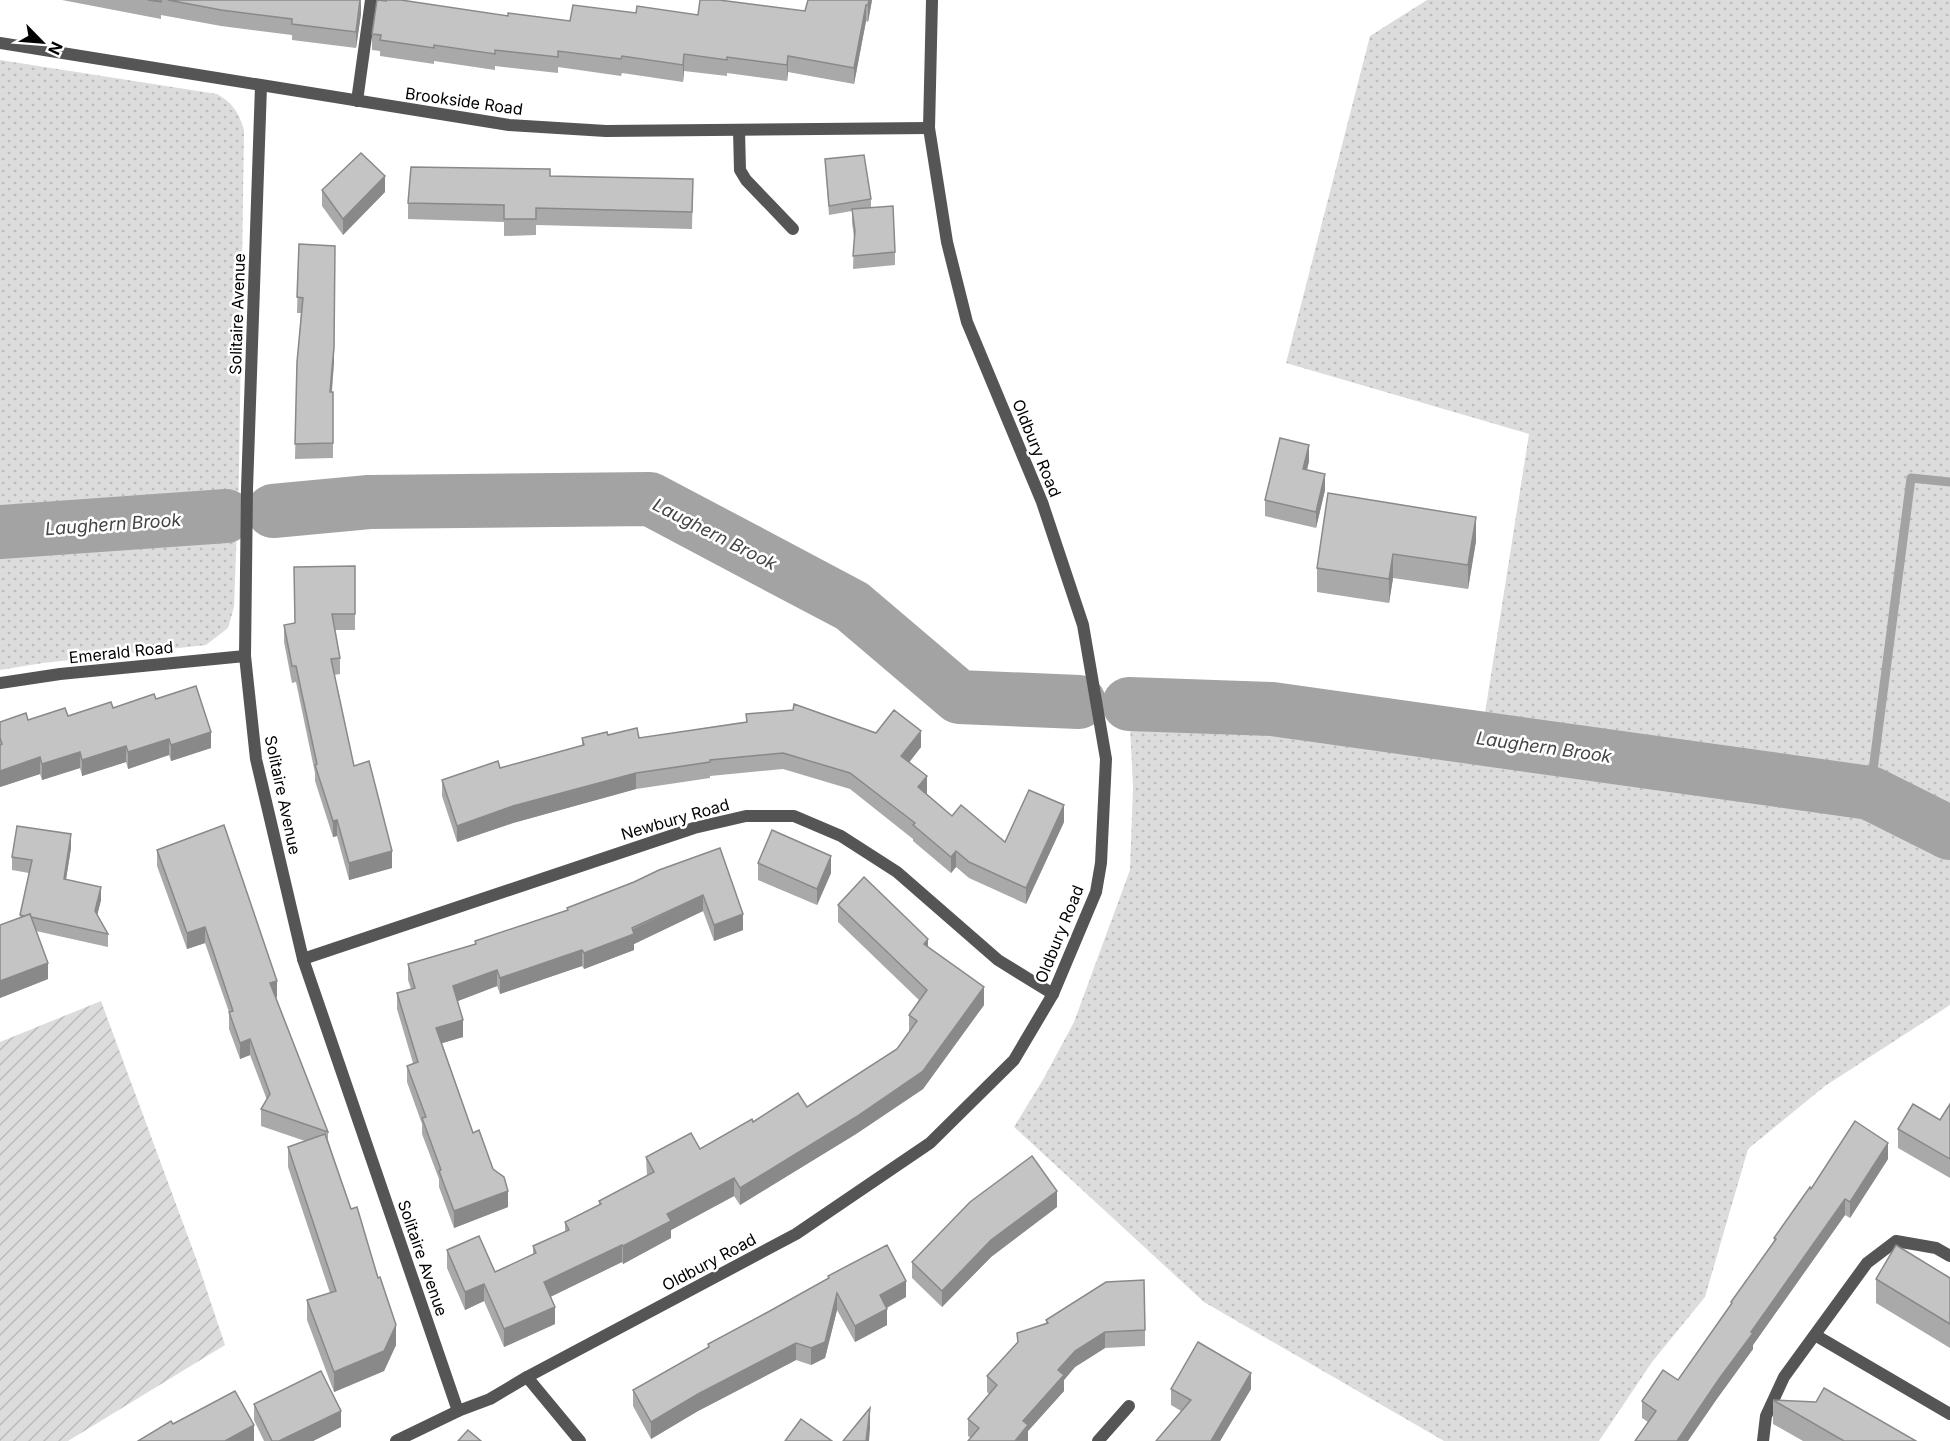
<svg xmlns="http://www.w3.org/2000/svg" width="1950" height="1441" viewBox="0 0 1950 1441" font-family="Inter,sans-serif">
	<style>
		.grass { fill: url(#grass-dots) }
		.garden { fill: url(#garden-furrows) }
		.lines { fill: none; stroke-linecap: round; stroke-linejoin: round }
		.stream { stroke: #a3a3a3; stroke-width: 9 }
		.river { stroke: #a3a3a3; stroke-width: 54 }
		.service { stroke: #555; stroke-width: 12 }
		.minor { stroke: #555; stroke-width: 12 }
		.tertiary { stroke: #555; stroke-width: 12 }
		.wall { fill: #a9a9a9 }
		.shaded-wall { fill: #898989 }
		.building { fill: #c4c4c4; stroke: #898989; stroke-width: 1.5 }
		.labels { text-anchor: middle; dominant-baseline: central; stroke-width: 5; stroke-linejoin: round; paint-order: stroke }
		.street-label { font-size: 16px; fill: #000; stroke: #fff }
		.water-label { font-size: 18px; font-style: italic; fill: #444; stroke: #fff }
	</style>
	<defs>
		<pattern id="grass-dots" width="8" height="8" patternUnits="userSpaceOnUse" patternTransform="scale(1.5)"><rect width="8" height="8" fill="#dcdcdc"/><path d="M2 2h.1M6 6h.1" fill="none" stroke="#bbb" stroke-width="1.8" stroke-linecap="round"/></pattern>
		<pattern id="garden-furrows" width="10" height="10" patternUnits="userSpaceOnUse" patternTransform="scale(1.5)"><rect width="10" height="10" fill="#dcdcdc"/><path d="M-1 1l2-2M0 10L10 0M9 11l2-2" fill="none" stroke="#bbb"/></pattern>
	</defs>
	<rect width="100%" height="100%" fill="#fff"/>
	<g class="grass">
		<path d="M1427,0H1950V1005L1825,1086L1748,1149L1705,1297L1652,1362L1599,1441H1444L1204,1302L1014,1127L1044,1078L1074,1022L1130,870L1133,787L1129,704L1272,709L1481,738L1529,434L1286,363L1370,36Z"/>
		<path d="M0,60L217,94C233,103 239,113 244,130L239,474L234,607L228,628L206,645L43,663L0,670Z"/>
	</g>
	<path class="garden" d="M101,1001L197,1261L225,1345L68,1441H0V1042Z"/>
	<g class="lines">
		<path class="stream" d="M1870,793L1911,478L1950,482"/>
		<g class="river">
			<path d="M273,511L369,502L650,499L852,606L959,697L1079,702"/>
			<path d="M0,532L226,516"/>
			<path d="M1129,704L1272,709L1870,793L1950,833"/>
		</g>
		<g class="service">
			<path d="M357,101L371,0"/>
			<path d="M739,130L740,170L746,180L793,229"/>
			<path d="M1815,1335L1950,1414"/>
		</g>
		<g class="minor">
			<path d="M0,43L509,125L606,131L929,128"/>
			<path d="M261,86L247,489L245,656L256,759L303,959L458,1411"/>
			<path d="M0,683L60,674L245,656"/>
			<path d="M303,959L694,828L746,816H794L841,836L897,872L998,960L1053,994"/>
			<path d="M527,1377L580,1441"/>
			<path d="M1098,1441L1129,1406"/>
			<path d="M1763,1441L1766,1416L1784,1377L1867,1263L1896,1241L1936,1248L1950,1256"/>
		</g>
		<path class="tertiary" d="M396,1441L458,1411L490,1399L527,1377L796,1234L930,1143L1014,1060L1053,994L1096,892L1101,863L1106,759L1083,625L1042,502L967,322L947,242L929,128L932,0"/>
	</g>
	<g class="wall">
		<path d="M62,0H361V14L356,48L292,40V35L221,26L161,15V19Z"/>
		<path d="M808,0H872L868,22L866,21L854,84L788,72L787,81L727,73V76L684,71L683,82L622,73L621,76L558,67V73L495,66V70L434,61V64L380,56V51L372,50V34L508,16L570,21L636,13L698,15L805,11Z"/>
		<path d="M825,159L871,199V207L895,252V265L853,269L854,238L852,222V211L829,215Z"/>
		<path d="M550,176L693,179L692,229L536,225V235L504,236V222L408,219V203Z"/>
		<path d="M322,190L385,192L343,235L322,206Z"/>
		<path d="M299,244L334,362L332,392H333V458L295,459L297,362L301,313H297Z"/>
		<path d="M1309,461L1307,470L1325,490L1316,528L1265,516V500Z"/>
		<path d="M1328,493L1476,541L1468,589L1393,578L1389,603L1317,592V568Z"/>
		<path d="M355,566V630H335L340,658V674L334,675L354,766L392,868L349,880L337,836L333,837L315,781V773L296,682L292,683L284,642V625L295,623Z"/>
		<path d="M156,699L211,748L171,761L169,755L128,769L126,762L82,776L80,768L42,780L40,774L0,787V722L28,720L68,716Z"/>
		<path d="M746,714L876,733L921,747L909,762L927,793H926L952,816L1005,842L1064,822L1026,904L969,878L956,867L951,873L913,841V839L850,789L783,769L710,776V778L636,789L513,823L457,842L442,796V780L500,768L582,745V738L608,735L639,738L746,722Z"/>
		<path d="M71,848L66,879L101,900L97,915L108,934V947L36,931L48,979L0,998V925L20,918L29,873L12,870V857Z"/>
		<path d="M720,848L743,930L714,941L703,911L634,944V950L584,969L582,966L500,994L497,986L457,1001L463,1037L442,1043L473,1133L493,1169L508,1207L454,1228L439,1187V1179L422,1134V1124L407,1082V1066L413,1063L397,1009V993L411,989L408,980V964L475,944V941L567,910V908Z"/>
		<path d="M157,850L277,997L276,998L328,1132V1140L396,1345L384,1371L334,1392L307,1320V1300L330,1293L288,1167V1147L305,1141L261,1126V1109L267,1100L250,1055L240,1059L229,1029V1012L205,943L187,949L157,866Z"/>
		<path d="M758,863L831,873L817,905L758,880Z"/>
		<path d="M838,905L928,947L984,1005L923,1089L856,1134L740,1205L734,1196L671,1230V1238L623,1264L622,1262L550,1297L555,1324L504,1347L484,1301L465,1310L447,1268V1250L495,1272L533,1254V1246L565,1232V1222L599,1205V1201L647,1176L646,1157L700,1149L753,1122L807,1107L897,1049L909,1033V1015L919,1000L838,922Z"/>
		<path d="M1950,1104V1178L1898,1148V1129L1940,1120Z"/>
		<path d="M1888,1159L1850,1218L1845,1215L1753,1345V1349L1719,1396L1648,1422L1642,1418V1401L1678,1380L1731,1305V1302L1774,1242V1238L1811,1189Z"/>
		<path d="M1057,1207L991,1257L942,1307L912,1278V1262Z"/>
		<path d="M828,1276L906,1297L887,1308V1325L855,1342L837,1310L825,1358L811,1365L796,1360L698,1411L651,1439L633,1406V1390L708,1348V1344L768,1312L828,1278Z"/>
		<path d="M1950,1278V1348L1876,1303V1279Z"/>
		<path d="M1046,1320L1145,1330V1346L1105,1348L1075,1367L1064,1380V1391L1028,1431V1441L971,1438L968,1436V1419L989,1394L987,1392V1376L1046,1323Z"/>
		<path d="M1171,1389H1251L1220,1441H1156L1181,1411L1171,1405Z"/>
		<path d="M1773,1400L1916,1441H1803L1773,1424Z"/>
		<path d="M254,1404L341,1427L313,1441H264L254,1420Z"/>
	</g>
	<g class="shaded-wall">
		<path d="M361,0V14L356,48V32Z"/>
		<path d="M869,0H872L868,22V5Z"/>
		<path d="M866,5V21L854,84V68Z"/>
		<path d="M684,54V71L683,82V65Z"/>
		<path d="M788,56V72L787,81V65Z"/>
		<path d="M385,176V192L343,235V219Z"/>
		<path d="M335,246L334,362L330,407Z"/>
		<path d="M1309,445V461L1303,486V469Z"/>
		<path d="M1325,474V490L1316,528V512Z"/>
		<path d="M1476,517V541L1468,589V565Z"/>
		<path d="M1393,554V578L1389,603V579Z"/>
		<path d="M921,731V747L901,773V756Z"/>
		<path d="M211,732V748L171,761V745Z"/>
		<path d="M169,739V755L128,769V752Z"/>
		<path d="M126,746V762L82,776V760Z"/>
		<path d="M80,752V768L42,780V764Z"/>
		<path d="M40,757V774L0,787V771Z"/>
		<path d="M636,773V789L513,823L457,842V826L513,806Z"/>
		<path d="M927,776V793L918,803V787Z"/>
		<path d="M1064,805V822L1026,904V888Z"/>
		<path d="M337,820V836L333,837V821Z"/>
		<path d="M71,834V848L64,892V879Z"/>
		<path d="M392,851V868L349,880V863Z"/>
		<path d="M956,851V867L951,873V857Z"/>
		<path d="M831,856V873L817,905V889Z"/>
		<path d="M101,887V900L95,924V911Z"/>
		<path d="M703,895V911L634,944V950L584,969V953Z"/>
		<path d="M743,914V930L714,941V925Z"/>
		<path d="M205,927V943L187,949V933Z"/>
		<path d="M928,939V957L924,944Z"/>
		<path d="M582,950V966L500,994V978Z"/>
		<path d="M48,963V979L0,998V981Z"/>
		<path d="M497,970V986L453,1003V986Z"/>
		<path d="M277,981V997L270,999V983Z"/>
		<path d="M984,987V1005L923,1089L856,1134L740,1205V1188Z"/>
		<path d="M463,1020V1037L436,1045V1028Z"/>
		<path d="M250,1039V1055L240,1059V1043Z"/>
		<path d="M1888,1143V1159L1850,1218V1202Z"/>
		<path d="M734,1178V1196L671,1230V1238L623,1264V1246L667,1214Z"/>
		<path d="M508,1191V1207L454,1228V1211Z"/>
		<path d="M1057,1191V1207L991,1257L942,1307V1291L991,1240Z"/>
		<path d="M1845,1199V1215L1753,1345V1349L1719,1396L1688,1441H1677L1751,1332Z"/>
		<path d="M622,1245V1262L544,1300V1282Z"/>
		<path d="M906,1281V1297L880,1311V1295Z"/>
		<path d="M484,1284V1301L465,1310V1292Z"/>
		<path d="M837,1293V1310L825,1358L811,1365V1348Z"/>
		<path d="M555,1307V1324L504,1347V1329Z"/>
		<path d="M887,1309V1325L855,1342V1326Z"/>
		<path d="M396,1325V1345L384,1371L334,1392V1372Z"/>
		<path d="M1105,1332V1348L1075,1367L1064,1380V1391L1028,1431V1441H1015L1023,1421L1058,1370L1075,1351Z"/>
		<path d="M796,1343V1360L698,1411L651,1439V1422L698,1394Z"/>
		<path d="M1251,1373V1389L1220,1441H1211Z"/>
		<path d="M870,1408V1429L869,1441H866Z"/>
		<path d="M341,1411V1427L313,1441H279Z"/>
		<path d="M254,1425V1441H225Z"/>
	</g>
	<g class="building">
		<path d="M148,0H161V2Z"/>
		<path d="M168,0H360L356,32L292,24V19L221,10Z"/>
		<path d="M377,0L386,1V0H401L508,16V13L570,21L573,5L636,13L637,6L698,15L700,0H719L805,11L808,0H869L868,5H866L854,68L788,56L787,65L727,57V60L684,54L683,65L622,56L621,59L558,51V57L495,50V54L434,45V48L380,40L381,35L372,34Z"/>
		<path d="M361,153L385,176L343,219L322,190Z"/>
		<path d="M864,155L871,199L829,206L825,159Z"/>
		<path d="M411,167L550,169V176L693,179L692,212L536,208V219H504V205L408,203Z"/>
		<path d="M893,206L895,252L853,256L855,231L852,209Z"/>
		<path d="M299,244L335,246L334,347L330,392H333V443L295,444L297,362L303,298L297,297Z"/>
		<path d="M1280,438L1309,445L1303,469L1325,474L1316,512L1265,500Z"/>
		<path d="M1328,493L1476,517L1468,565L1393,554L1389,579L1317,568Z"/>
		<path d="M355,566V614H332L340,658L331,659L354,766L369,761L392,851L349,863L337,820L333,821L315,765L317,764L296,666H292L284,625L295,623L294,567Z"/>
		<path d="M196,686L211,732L171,745L169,739L128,752L126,746L82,760L80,752L42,764L40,757L0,771V745L2,744L0,738V722L26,713L28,720L65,708L68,716L111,702L113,708L154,694L156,699Z"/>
		<path d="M794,704L876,733L894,710L921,731L901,756L927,776L918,787L952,816L961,805L1005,842L1029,790L1064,805L1026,888L969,862L956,851L951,857L913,825L915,823L850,773L783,753L710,760V762L636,773L513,806L457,826L442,780L498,761L500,768L584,745L582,738L607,732L608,735L637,728L639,738L747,722L746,714L793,710Z"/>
		<path d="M224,825L277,981L270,983L328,1132L261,1109L270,1094L250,1039L240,1043L229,1012L233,1011L205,927L187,933L157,850Z"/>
		<path d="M17,826L71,834L64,879L101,887L95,911L108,934L31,917L30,914L25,916L20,915L32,860L12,857Z"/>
		<path d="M772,830L831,856L817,889L758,863Z"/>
		<path d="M720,848L743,914L714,925L703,895L632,928L634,934L584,953L582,950L500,978L497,970L453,986L463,1020L436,1028L473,1133L479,1130L493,1169L504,1177L508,1191L454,1211L439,1171L441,1170L422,1118L426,1117L407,1066L418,1062L397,993L415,988L408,964L476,944L475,941L568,910L567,908L634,882L659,870Z"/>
		<path d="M864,877L928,939L924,944L984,987L923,1071L856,1117L740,1188L734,1178L667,1214L671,1221L623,1246L622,1245L544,1282L555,1307L504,1329L484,1284L465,1292L447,1250L479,1236L495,1272L536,1253L533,1246L569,1230L565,1222L601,1204L599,1201L654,1172L646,1157L691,1133L700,1149L752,1119L753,1122L798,1093L807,1107L897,1049L917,1021L909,1015L927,990L838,905Z"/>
		<path d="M30,914L48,963L0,981V925Z"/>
		<path d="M1913,1104L1940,1120L1950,1104V1159L1898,1129Z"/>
		<path d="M1855,1121L1888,1143L1850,1202L1845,1199L1751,1332L1753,1333L1719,1379L1677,1441H1635L1656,1411L1642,1401L1663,1370L1678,1380L1732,1303L1731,1302L1776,1239L1774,1238L1810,1187L1811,1189Z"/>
		<path d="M325,1134L351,1209L357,1207L378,1278L380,1277L396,1325L384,1351L334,1372L307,1300L336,1291L288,1147Z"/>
		<path d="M1032,1156L1057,1191L991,1240L942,1291L912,1262L970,1202Z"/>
		<path d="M887,1245L906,1281L880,1295L887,1309L855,1326L837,1293L825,1342L811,1348L796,1343L698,1394L651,1422L633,1390L709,1347L708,1344L768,1312L829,1278L828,1276Z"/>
		<path d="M1896,1245L1950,1278V1324L1876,1279Z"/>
		<path d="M1144,1280L1145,1330L1105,1332L1075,1351L1058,1370L1064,1375L1023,1421L1028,1425L1015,1441H968L979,1428L968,1419L997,1385L987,1376L1018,1342L1017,1333L1048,1323L1046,1320L1106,1282Z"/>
		<path d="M1198,1342L1251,1373L1211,1441H1156L1191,1400L1171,1389Z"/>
		<path d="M321,1371L341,1411L279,1441H272L254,1404Z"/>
		<path d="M1824,1388L1916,1441H1844L1773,1400L1816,1402Z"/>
		<path d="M235,1391L254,1425L225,1441H138L171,1421L173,1424Z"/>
		<path d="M870,1408L866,1441H843Z"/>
		<path d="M801,1419L832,1441H785Z"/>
		<path d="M468,1430L481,1441H458Z"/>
	</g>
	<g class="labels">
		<g class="street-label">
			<text transform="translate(464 101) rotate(8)">Brookside Road</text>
			<text transform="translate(237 314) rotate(-88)">Solitaire Avenue</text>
			<text transform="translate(1037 448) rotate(68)">Oldbury Road</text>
			<text transform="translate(121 652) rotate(-6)">Emerald Road</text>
			<text transform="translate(283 795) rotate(78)">Solitaire Avenue</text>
			<text transform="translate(675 819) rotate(-16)">Newbury Road</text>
			<text transform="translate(1059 934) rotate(-68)">Oldbury Road</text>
			<text transform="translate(423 1258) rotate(71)">Solitaire Avenue</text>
			<text transform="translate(709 1262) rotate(-28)">Oldbury Road</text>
		</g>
		<g class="water-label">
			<text transform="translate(113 524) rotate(-4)">Laughern Brook</text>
			<text transform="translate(715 534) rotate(27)">Laughern Brook</text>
			<text transform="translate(1544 747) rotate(8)">Laughern Brook</text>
		</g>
	</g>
	<g transform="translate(42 42) rotate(115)" stroke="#ffffff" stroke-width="4.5" paint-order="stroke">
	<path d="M0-4.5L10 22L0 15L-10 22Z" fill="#000000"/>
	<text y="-9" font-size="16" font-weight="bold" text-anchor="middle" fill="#000000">N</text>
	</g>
</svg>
